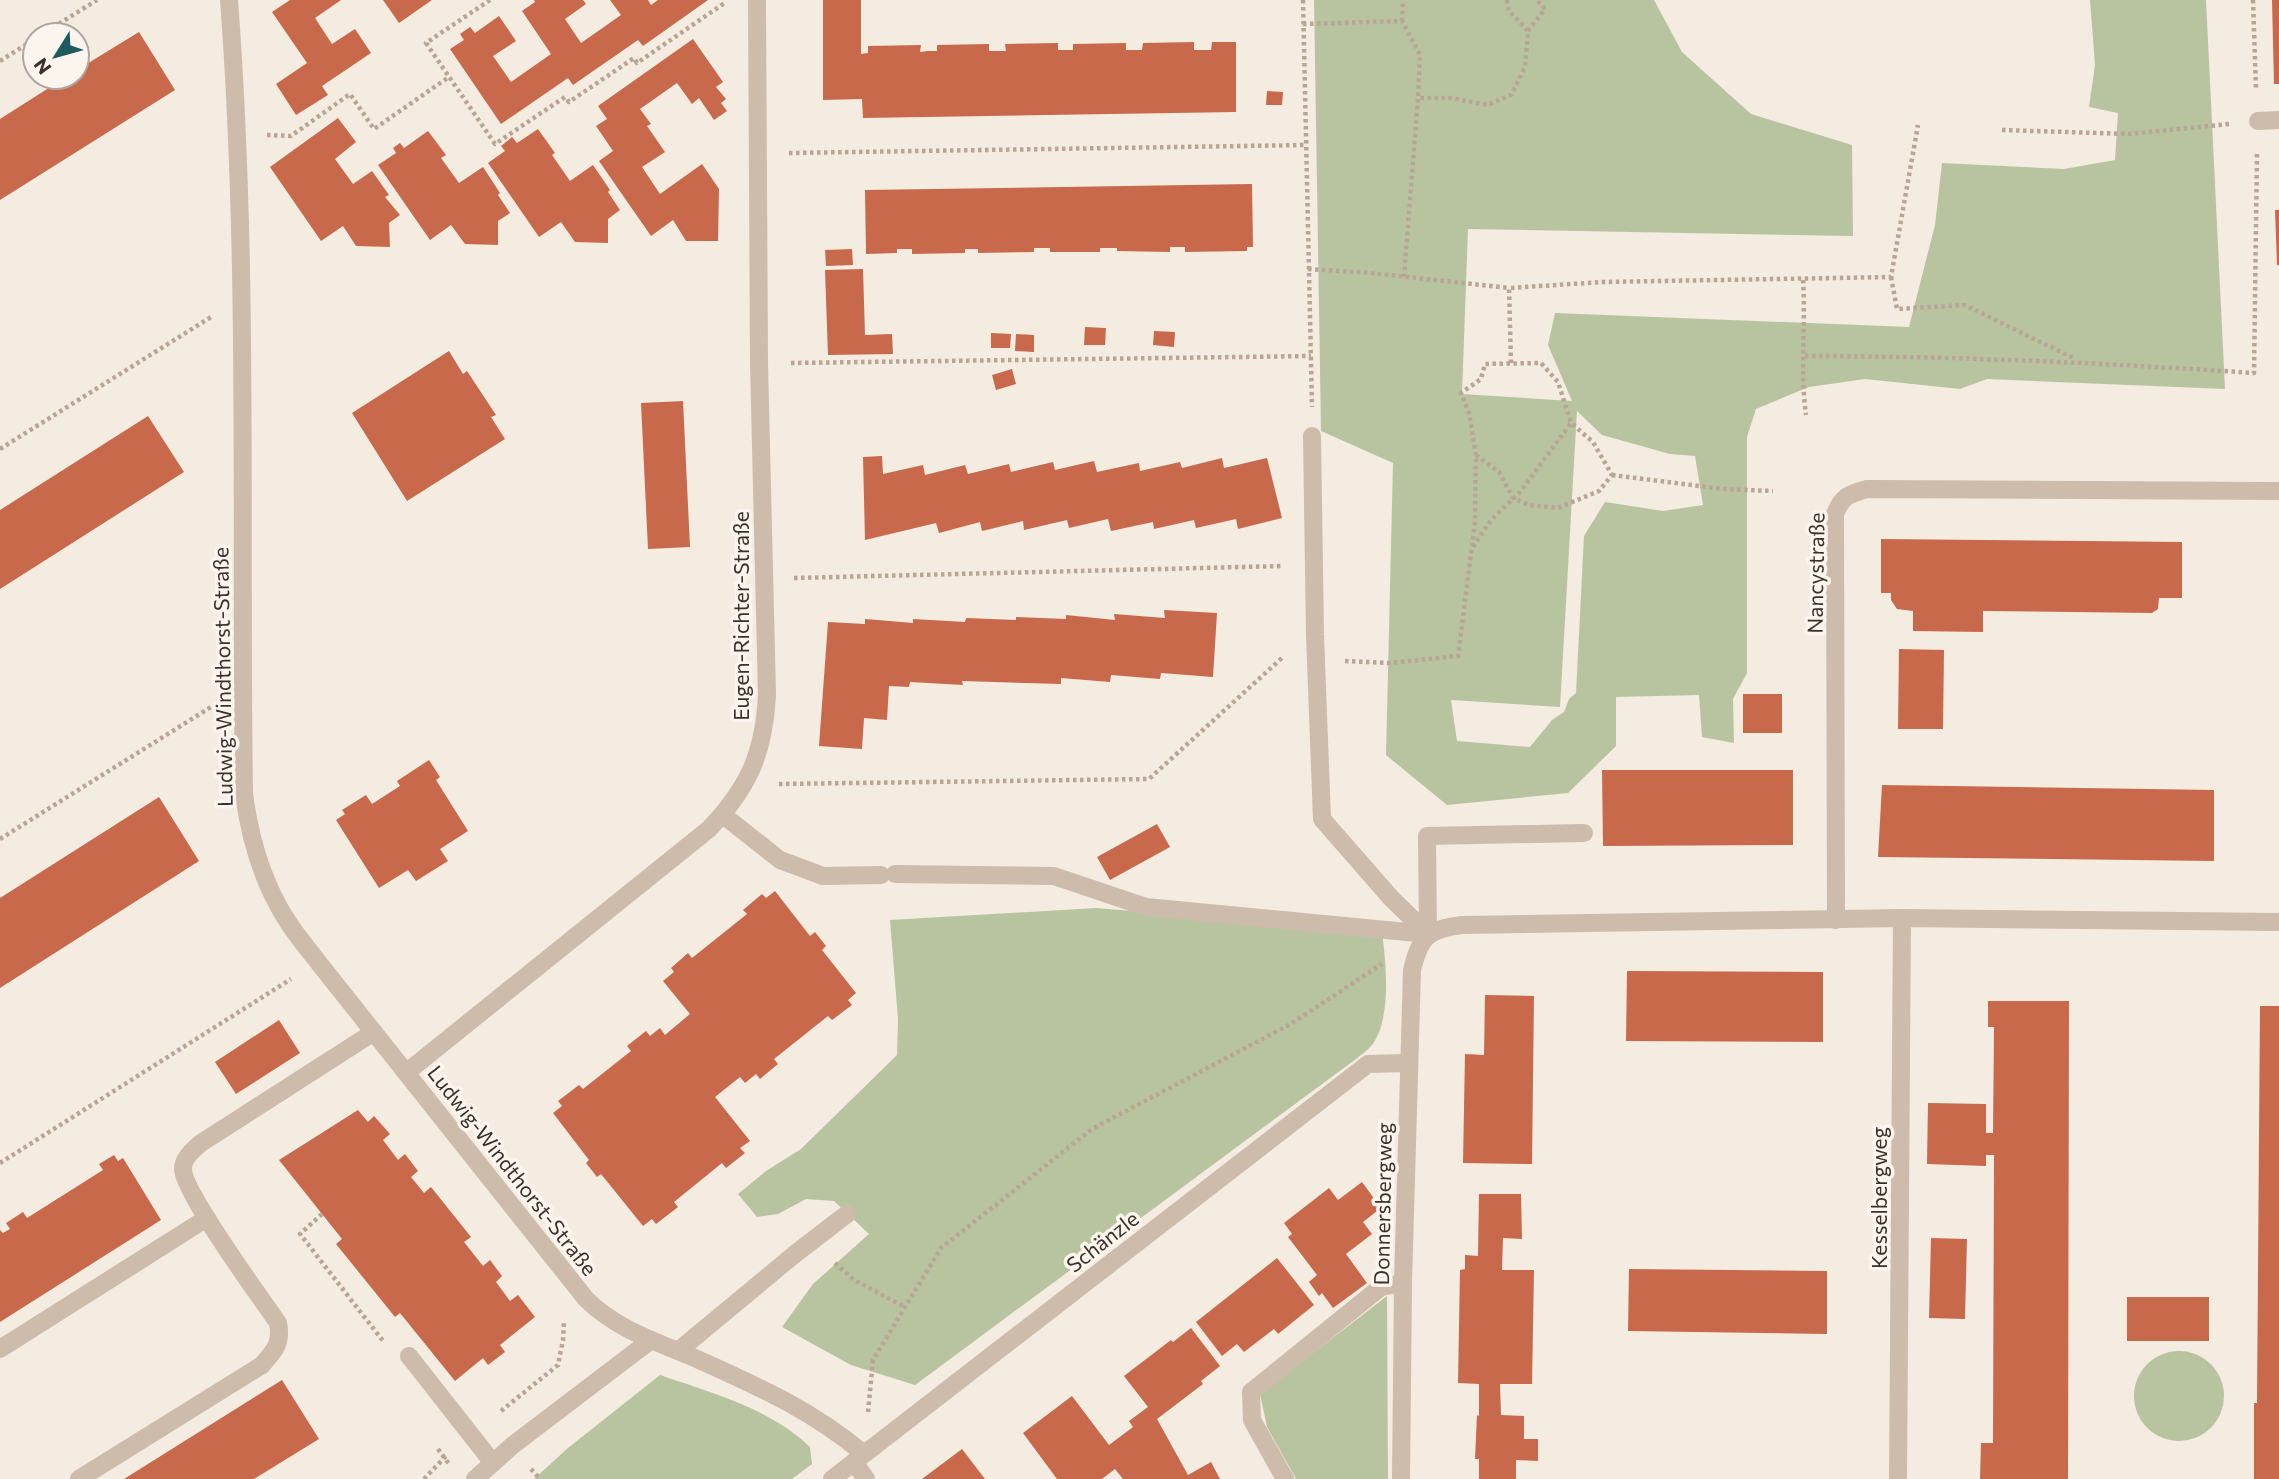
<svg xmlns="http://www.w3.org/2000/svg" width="2279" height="1479" viewBox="0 0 2279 1479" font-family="Commissioner,sans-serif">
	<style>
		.green { fill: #b8c4a0; fill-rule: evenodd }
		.building { fill: #c8694b }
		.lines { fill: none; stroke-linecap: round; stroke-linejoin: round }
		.path { stroke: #b9a596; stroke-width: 4.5; stroke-dasharray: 3.5 3.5; stroke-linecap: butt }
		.service { stroke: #cdbbac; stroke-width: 18 }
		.minor { stroke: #cdbbac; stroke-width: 18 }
		.labels { text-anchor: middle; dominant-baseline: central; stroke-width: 7; stroke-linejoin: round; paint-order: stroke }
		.street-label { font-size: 21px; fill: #3b302b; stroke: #fbf5ee }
	</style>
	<rect width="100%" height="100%" fill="#f4ebe1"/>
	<g class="green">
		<path d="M1314,0H1654L1682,52L1751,114L1852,145L1853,236L1468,229L1462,394L1572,401L1548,345L1555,313L1909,327L1935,225L1942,163L2064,169L2115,160L2118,113L2089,107L2095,65L2090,0H2206L2225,389L1987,379L1960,389L1865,379L1809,387L1756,409L1747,437V673L1733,699L1734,743L1702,737L1699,695L1616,697V746L1568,793L1447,805L1386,755L1393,463L1321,431ZM1577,411L1602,435L1670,454L1695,456L1703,505L1663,511L1605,502L1584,536L1576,693L1569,699L1564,712L1552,720L1530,747L1457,741L1451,700L1560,707Z"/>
		<path d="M1096,908L1382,932C1386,963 1392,1018 1372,1045C1368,1050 1361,1055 1356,1059L915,1385L851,1365L782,1327L813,1284L869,1234L834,1201L806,1199L778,1214L757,1217L738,1194L766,1171L801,1149L897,1055L898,1019L890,920Z"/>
		<path d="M1387,1296L1388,1479H1296L1267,1427L1260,1394Z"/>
		<circle cx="2179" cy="1396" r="45"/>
		<path d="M660,1375C712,1393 769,1408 810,1447L812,1464L792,1479H534L568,1448Z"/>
	</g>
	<g class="building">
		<path d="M290,0H341L315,18L332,44L355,29L371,53L322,86L328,95L296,115L276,84L307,63L272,12Z"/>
		<path d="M383,0H432L399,23Z"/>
		<path d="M534,0H583L586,4L565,19L581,43L621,15L610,0H648L651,5L658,0H708L643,46L638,40L573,85L568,78L501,124L450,49L464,40L460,34L470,27L475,33L499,16L516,41L493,56L511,82L551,54L522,11L535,2Z"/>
		<path d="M823,0H861V54L868,53V46L921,45L920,52L928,51H937V45L989,44V51H1006L1005,44L1058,43V50H1073V44L1126,43V50H1142L1143,43L1194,42V50H1211L1212,42H1236V112L863,118L862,99L823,100Z"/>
		<path d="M2272,0H2279V84H2274Z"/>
		<path d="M139,32L175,90L0,200V119L66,77H77V70Z"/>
		<path d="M693,39L723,82L716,87L726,99L721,103L727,111L714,120L699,98L692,104L677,83L640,109L651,124L647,126L665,152L642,167L660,194L702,164L719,189L718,241H686L673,220L651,236L599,161L613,151L596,126L607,119L598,106Z"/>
		<path d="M1267,91L1283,92L1282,105H1266Z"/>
		<path d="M338,118L356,142L335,159L353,184L372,171L389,195L385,197L400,215L389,223L390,247L356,246L343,226L321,241L270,167Z"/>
		<path d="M538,129L555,153L552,155L570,181L593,165L610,190L608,192L620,210L608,219V243L575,242L561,222L539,237L488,163L505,151L501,146L512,137L517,143Z"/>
		<path d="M428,131L446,155L441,158L459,183L483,167L500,193L498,195L510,213L498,221V245L465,244L451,225L430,240L378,165L396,153L393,148L400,143L404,148Z"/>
		<path d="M1252,184L1253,247H1247V251L1185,252V247H1170V252L1117,251V248H1100V252H1050V248H1034V252L978,253V249H965V253L912,254V249H897V253L866,254L865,190Z"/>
		<path d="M2275,210H2279V265H2277Z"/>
		<path d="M852,249L853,265L826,266L825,250Z"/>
		<path d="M863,269L865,335L892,334L893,354L828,355L825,270Z"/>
		<path d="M1085,327L1106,328L1105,345H1084Z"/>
		<path d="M1154,331L1175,332L1174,347L1153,345Z"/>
		<path d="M991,333L1011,334L1010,348H991Z"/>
		<path d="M1016,334L1034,335V352L1015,351Z"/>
		<path d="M449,351L463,374L467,371L496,415L491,417L505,439L407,501L352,413Z"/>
		<path d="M1012,369L1016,384L996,390L992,375Z"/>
		<path d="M683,401L690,547L648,549L641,403Z"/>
		<path d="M148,416L184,472L0,589V510Z"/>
		<path d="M882,456L883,474L923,465L925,475L965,465L968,474L1009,464L1011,472L1053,462L1055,470L1094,461L1097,472L1139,463L1140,471L1180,462L1182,468L1222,458L1224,468L1267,458L1282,518L1238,529L1236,519L1196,528L1194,520L1154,529L1153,522L1111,531L1108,519L1069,528L1067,520L1024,530L1023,521L982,531L980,522L939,533L936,523L865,540L863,457Z"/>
		<path d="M1881,539L2182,542V598H2159L2158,609L2152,613L1983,611V632L1913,631V611L1897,609L1891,600V593H1881Z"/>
		<path d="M1164,610L1217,613L1213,677L1161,673L1160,679L1111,675L1110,682L1061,678V684L962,681L963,685L910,682L909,687L889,686L887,720L864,718L862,749L819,746L828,622L865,624V619L913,623V619L965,622L966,618L1016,620V617L1066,619V615L1115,620L1114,614L1165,618Z"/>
		<path d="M1899,649L1944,650L1943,729H1898Z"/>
		<rect x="1743" y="694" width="39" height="39"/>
		<path d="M429,760L440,777L436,780L468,831L440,849L448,861L416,881L408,870L379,888L336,820L345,814L342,810L366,795L372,804L400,786L397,781Z"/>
		<path d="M1602,770H1793V845L1603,846Z"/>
		<path d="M1882,785L2214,790V861L1878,857Z"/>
		<path d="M159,797L199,861L0,988V898Z"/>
		<path d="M1157,824L1170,847L1110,880L1097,857Z"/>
		<path d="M775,891L810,936L815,932L826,946L822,950L856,993L848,1000L852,1005L832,1020L828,1016L774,1059L778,1064L760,1079L756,1074L745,1083L740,1077L715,1097L750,1141L740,1148L745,1153L726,1168L722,1163L674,1202L678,1207L656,1224L652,1219L643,1226L601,1174L597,1177L586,1163L589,1160L553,1113L562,1106L558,1101L579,1085L583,1089L631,1051L627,1046L646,1031L650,1036L660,1028L665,1035L690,1014L663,981L674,972L671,968L688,953L692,958L747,914L743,910L762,894L766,898Z"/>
		<path d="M1627,971L1823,972V1042L1626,1041Z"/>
		<path d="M1485,995L1534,996L1532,1164L1463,1163L1465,1054L1484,1055Z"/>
		<path d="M1988,1001H2069L2068,1479H1980L1981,1443H1993L1994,1155H1986V1166L1927,1164L1928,1103L1986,1104V1133H1993L1994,1027H1988Z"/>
		<path d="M2260,1006H2279V1479H2254V1403H2257Z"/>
		<path d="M279,1020L300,1053L236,1094L215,1062Z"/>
		<path d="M358,1110L368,1122L374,1116L390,1134L383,1140L398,1160L405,1154L418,1171L411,1177L424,1193L431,1187L471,1237L464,1242L483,1266L490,1260L502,1276L496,1282L510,1301L518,1295L535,1317L500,1345L505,1352L488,1365L483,1358L455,1381L400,1313L395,1317L336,1244L342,1239L279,1160Z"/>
		<path d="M114,1155L118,1161L123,1158L161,1220L0,1322V1230L3,1233L10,1229L6,1223L23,1212L27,1218L103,1170L99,1164Z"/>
		<path d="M1362,1182L1381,1208L1363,1222L1372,1234L1346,1254L1367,1283L1333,1308L1322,1293L1319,1296L1309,1282L1317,1275L1288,1237L1292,1234L1284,1223L1329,1188L1338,1200Z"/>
		<path d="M1479,1194H1521L1522,1239L1503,1238L1502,1270H1534L1532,1384H1500L1501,1415L1524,1416V1439H1538V1461L1516,1460V1479H1479V1459H1475L1477,1415L1479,1416V1384L1458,1383L1460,1270L1465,1269V1255L1478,1256Z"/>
		<path d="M1931,1238L1967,1239L1965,1319L1929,1318Z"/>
		<path d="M1277,1258L1314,1305L1278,1334L1274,1329L1244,1352L1237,1344L1222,1356L1196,1322Z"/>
		<path d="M1629,1269L1827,1271V1334L1628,1331Z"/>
		<rect x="2127" y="1297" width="82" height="44"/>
		<path d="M1191,1328L1220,1366L1201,1381L1203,1384L1157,1419L1188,1475L1211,1462L1220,1479H1123L1115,1469L1102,1479H1057L1023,1433L1072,1396L1109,1445L1133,1427L1129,1421L1148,1407L1124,1376L1171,1340L1173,1342Z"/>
		<path d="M282,1380L319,1439L254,1479H124Z"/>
		<path d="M962,1449L985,1479H922Z"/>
	</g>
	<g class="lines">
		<g class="path">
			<path d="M490,0L426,43L495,144L565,97L569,102L634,58L637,63L726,2"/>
			<path d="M1303,0L1312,407"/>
			<path d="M2253,0L2256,90"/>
			<path d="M1402,21L1403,0"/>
			<path d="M1303,24L1402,21L1420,55L1418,98"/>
			<path d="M1528,31L1545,9L1537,0"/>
			<path d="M41,35L97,0"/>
			<path d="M0,61L35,39"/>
			<path d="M2002,130L2129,134L2229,124"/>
			<path d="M267,135L291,136L350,94L374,129L449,77"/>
			<path d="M789,153L1307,145"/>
			<path d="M1308,269L1371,273L1509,288"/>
			<path d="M1404,277L1418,98H1452L1487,105L1511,95L1525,67L1528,31L1509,11L1507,0"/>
			<path d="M1891,277L1897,309L1965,305L2075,359"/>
			<path d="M1803,280C1806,325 1800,372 1806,415"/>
			<path d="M1805,356C1956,356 2103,363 2254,373L2257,151"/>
			<path d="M791,363L1311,356"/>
			<path d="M1511,363L1509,288L1603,282L1891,277L1918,125"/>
			<path d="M0,449L211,317"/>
			<path d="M1476,455L1499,472L1513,498L1529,505L1558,508L1599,491L1612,475"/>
			<path d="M1612,475L1723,489L1773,491"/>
			<path d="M1473,547L1491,520L1520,492L1571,423"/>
			<path d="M794,578L1282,566"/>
			<path d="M1345,661L1389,663L1458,656L1475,522L1476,455L1469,413L1461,393L1481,379L1485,364L1541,363L1558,382L1571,423L1593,442L1612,475"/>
			<path d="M779,784L1149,779L1283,657"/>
			<path d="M0,839L211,707"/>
			<path d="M0,1163L291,979"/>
			<path d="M322,1214L300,1234L383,1341"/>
			<path d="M835,1263L854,1280L905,1307"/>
			<path d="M501,1411L558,1365L563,1340L564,1321"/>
			<path d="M868,1412L873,1360L941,1248L1092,1129L1289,1025L1382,964"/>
			<path d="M438,1449L449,1464"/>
			<path d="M531,1469L540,1479"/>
			<path d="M424,1479L446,1456"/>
		</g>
		<g class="service">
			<path d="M2258,121L2279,120"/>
			<path d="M1312,436L1315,635L1322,819L1391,898L1428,934"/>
			<path d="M723,815L780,860L823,876L881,875"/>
			<path d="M895,874L1054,876L1146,907L1428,934"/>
			<path d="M1428,934L1427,836L1584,833"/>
			<path d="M0,1349L207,1218"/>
			<path d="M678,1351L795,1254L847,1214"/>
			<path d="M409,1356L493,1463"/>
			<path d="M79,1479L262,1365C275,1350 282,1343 278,1323C261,1298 183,1192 183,1169C183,1158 193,1150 201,1143L374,1032"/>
			<path d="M475,1479L513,1445L651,1340"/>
			<path d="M1285,1479L1252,1420L1251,1392L1381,1287L1403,1283"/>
		</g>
		<g class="minor">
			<path d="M229,0C249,264 240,529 244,794C250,839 263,884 288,922C297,936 308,949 318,962L586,1299C617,1330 658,1342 697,1359C759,1387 812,1410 864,1454"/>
			<path d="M1836,920L1835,514C1842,496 1849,494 1867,489L2279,491"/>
			<path d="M407,1072L709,829C749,787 764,753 767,695L759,363L757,0"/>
			<path d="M854,1462L866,1479"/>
			<path d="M832,1479L1368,1064L1408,1063"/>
			<path d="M1401,1479L1403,1283L1412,970C1420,937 1428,929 1462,925L1902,918L2279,922"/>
			<path d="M1898,1479L1902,918"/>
		</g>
	</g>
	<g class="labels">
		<g class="street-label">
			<text transform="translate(1815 573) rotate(-89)">Nancystraße</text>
			<text transform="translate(740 616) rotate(-90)">Eugen-Richter-Straße</text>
			<text transform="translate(222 677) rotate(-91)">Ludwig-Windthorst-Straße</text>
			<text transform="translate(513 1170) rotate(52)">Ludwig-Windthorst-Straße</text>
			<text transform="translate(1878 1198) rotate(-90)">Kesselbergweg</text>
			<text transform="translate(1382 1204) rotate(-89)">Donnersbergweg</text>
			<text transform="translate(1102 1241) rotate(-38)">Schänzle</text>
		</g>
	</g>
	<g transform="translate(56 56) rotate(233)"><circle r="33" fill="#fbf5ee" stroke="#aea6a0" stroke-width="2"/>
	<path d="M0-5L12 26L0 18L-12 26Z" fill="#1f5a5e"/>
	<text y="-10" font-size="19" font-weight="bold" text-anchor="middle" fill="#3b302b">N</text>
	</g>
</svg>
